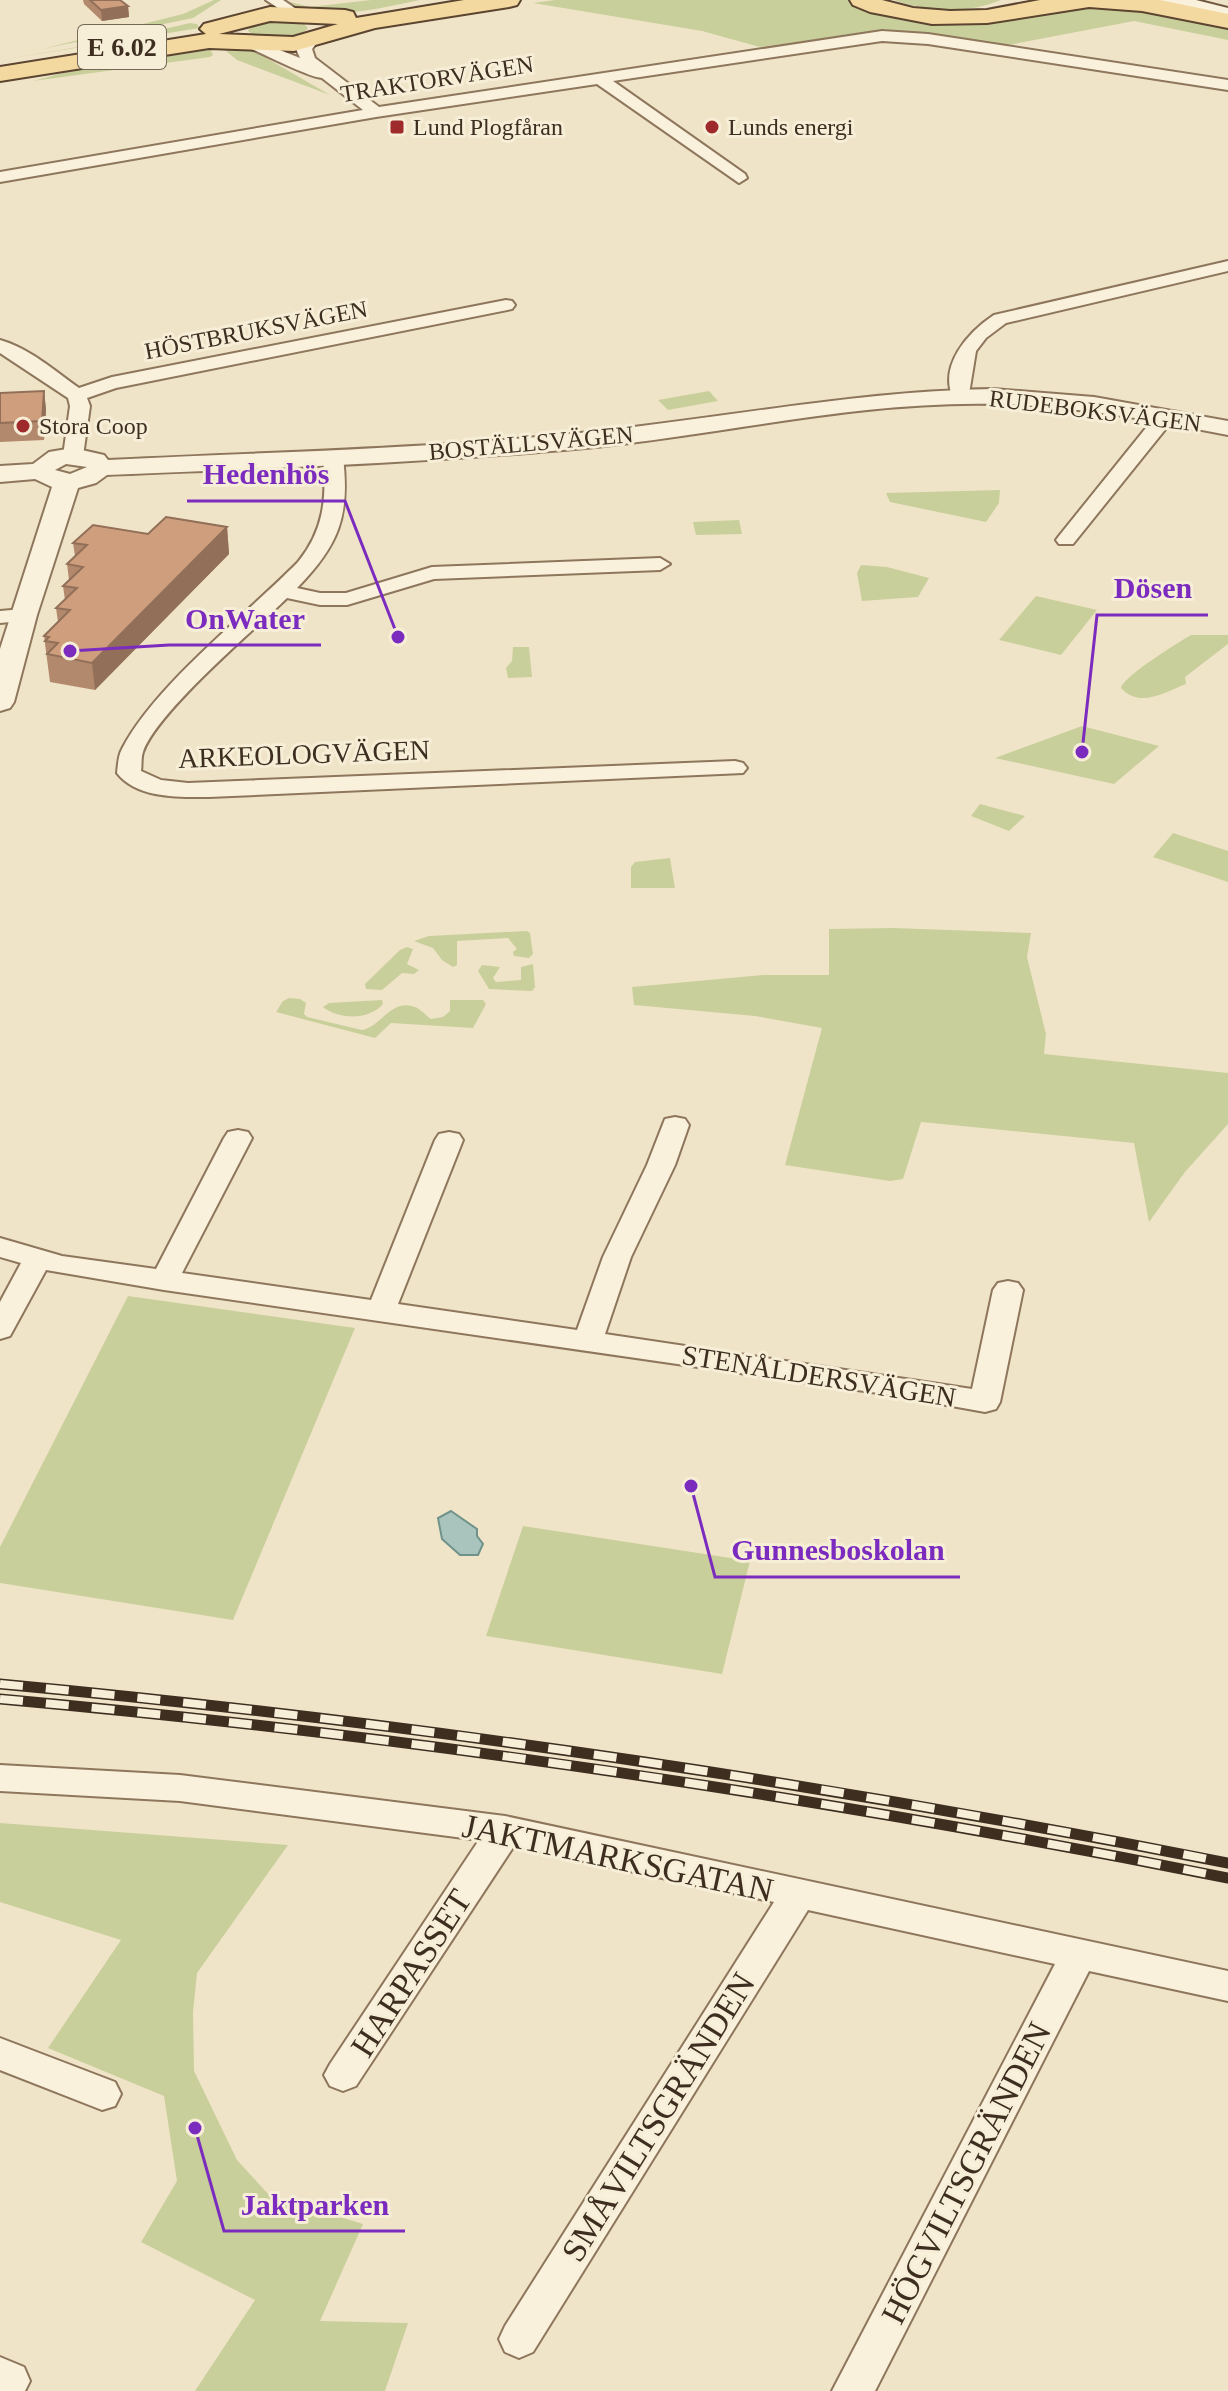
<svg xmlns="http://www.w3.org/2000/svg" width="1228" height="2391" viewBox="0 0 1228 2391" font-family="'Times New Roman',serif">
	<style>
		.green { fill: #c9cf9b }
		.water { fill: #a9c4bc; stroke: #6f938a; stroke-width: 2 }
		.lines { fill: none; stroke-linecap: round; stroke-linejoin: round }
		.minor-casing { stroke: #8d765c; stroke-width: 4 }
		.tertiary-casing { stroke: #8d765c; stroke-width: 4 }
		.secondary-casing { stroke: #6f573f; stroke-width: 4 }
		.primary-casing { stroke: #5b4430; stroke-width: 4 }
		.minor { fill: #faf1dc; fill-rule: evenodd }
		.tertiary { fill: #faf1dc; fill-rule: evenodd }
		.secondary { fill: #faf1dc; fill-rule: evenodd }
		.primary { fill: #f3d9a0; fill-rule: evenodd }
		.rail-casing { stroke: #3d2e20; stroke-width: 11 }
		.rail { stroke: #f7eed8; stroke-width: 8; stroke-dasharray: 23; stroke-linecap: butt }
		.wall { fill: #b2896c }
		.shaded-wall { fill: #916f58 }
		.building { fill: #cf9f7d; stroke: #916f58; stroke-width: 2 }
		.poi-dot { fill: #9e2a2b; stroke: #f7eed8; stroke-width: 3 }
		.labels { text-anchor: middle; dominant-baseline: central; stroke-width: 6; stroke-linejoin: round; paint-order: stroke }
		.far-street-label { font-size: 24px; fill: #3d2e20; stroke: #f7eed8 }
		.far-poi-label { font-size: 24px; fill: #3d2e20; stroke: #f7eed8; text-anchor: start }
		.shield { fill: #f7eed8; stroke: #756857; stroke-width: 2 }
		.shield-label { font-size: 26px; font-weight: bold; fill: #3d2e20 }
		.street-label { font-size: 28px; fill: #3d2e20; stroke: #f7eed8 }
		.near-street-label { font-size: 34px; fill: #3d2e20; stroke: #f7eed8 }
		.leader { fill: none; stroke: #7b2cbf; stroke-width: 3 }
		.callout-dot { fill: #7b2cbf; stroke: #f7eed8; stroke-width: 3 }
		.callout-label { font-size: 30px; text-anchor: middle; font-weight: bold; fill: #7b2cbf; stroke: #f7eed8; stroke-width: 6; stroke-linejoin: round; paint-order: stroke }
	</style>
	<rect width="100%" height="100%" fill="#f0e4c8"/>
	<g class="green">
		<path d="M214,0H221L193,18L42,49L183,14Z"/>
		<path d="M282,0L310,7L371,0H420C381,8 316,25 282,0Z"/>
		<path d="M555,0H852L913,19L1112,3L1228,25V40L1134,21L1003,46L883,30L760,47L702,31L533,3Z"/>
		<path d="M894,0H1001C968,14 928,12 894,0Z"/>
		<path d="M266,20L302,22L308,28C297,42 261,42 248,31L251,25Z"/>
		<path d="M190,23L197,24L200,28L0,60L108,42Z"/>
		<path d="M220,46L256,52L330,95L237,60Z"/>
		<path d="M209,47L213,55L210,57L33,81L78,69Z"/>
		<path d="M709,391L718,401L668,410L658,400Z"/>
		<path d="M1000,490L999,503L986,522L890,502L886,493Z"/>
		<path d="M739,520L742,534L696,535L693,522Z"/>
		<path d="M861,565L887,567L929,578L918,597L862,601L857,573Z"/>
		<path d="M1036,596L1097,610L1061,655L999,640Z"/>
		<path d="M1191,635H1228V644L1185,677L1186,684C1165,692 1140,709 1121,688C1124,676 1176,644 1191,635Z"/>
		<path d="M513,647H529L532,677L508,678L506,668L512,661Z"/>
		<path d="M1082,726L1159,746L1114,784L995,758Z"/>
		<path d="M980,804L1025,816L1009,831L971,816Z"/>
		<path d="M1173,833L1228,851V882L1153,857Z"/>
		<path d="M670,858L675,888H631V867L635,862Z"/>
		<path d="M893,928L1031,933L1027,957L1046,1034L1044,1054L1228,1073V1124L1185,1172L1149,1222L1134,1143L921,1122L903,1179L890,1181L785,1165L822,1028L755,1016L634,1005L632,987L763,975H829V929Z"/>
		<path d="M527,931L530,933L533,954L529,958L514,956L513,952L517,949L508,938L457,941V965L453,967L442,960L433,948L414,941L429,936Z"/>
		<path d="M407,947L413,949L407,964L419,970L414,974L402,973L382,990L366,989L365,984L400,950Z"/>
		<path d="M533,964L535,987L532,991L489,989L478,971L482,965L500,967L493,978L496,982L521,980V967Z"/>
		<path d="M289,998L300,999L306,1003L304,1014L307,1017L362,1030C381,1027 391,998 415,1007C421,1009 425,1015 431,1019L443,1017L450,1011V1000H483L486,1004L473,1028L391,1023L375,1038L276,1012L283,1001Z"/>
		<path d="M382,1000L383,1004C370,1020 339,1020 323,1007L329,1003Z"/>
		<path d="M128,1296L355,1328L233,1620L0,1583V1547Z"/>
		<path d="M523,1526L750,1561L722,1674L486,1636Z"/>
		<path d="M0,1823L288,1845L197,1973L193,2012L194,2071L237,2160L269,2195L363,2224L320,2321L408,2323L385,2391H195L255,2300L141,2242L177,2181L164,2096L48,2048L121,1940L0,1902Z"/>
	</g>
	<path class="water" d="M451,1511L477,1529V1536L483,1544L478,1555H460L442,1539L438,1518Z"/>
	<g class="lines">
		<g class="minor-casing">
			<g id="minor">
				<path d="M266,0H283L305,15L298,19L293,18Z"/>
				<path d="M882,31L928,34L1228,80V90L928,44L882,41L613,81L745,174L747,178L739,183L597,84L376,117L0,182V172L363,110L322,78C307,77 261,52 242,45L239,42L247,37L300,58L296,49L307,36H317L320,39L312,49L315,58L379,107Z"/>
				<path d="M1228,261V271L1006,323L986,338L976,351L968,400H954C937,367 968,332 994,315Z"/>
				<path d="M506,300L512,301L515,305L512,309L116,388L87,398L90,406L83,456L73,462L63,456L70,406L68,398L0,353V340C29,348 55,371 79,388L112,377Z"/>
				<path d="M1165,411L1172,413L1175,417L1172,421L1073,544H1059L1056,540L1059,536L1158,413Z"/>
				<path d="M333,451L343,457C350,516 339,545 297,588L320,593H346L432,567L660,558L670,564L660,570L434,579L347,605H320L287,598C253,631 157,712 143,752C141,757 142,765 141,771L161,780L188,783L735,761L743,763L747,768L743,773L209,797C180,797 137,799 117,773C118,765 118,756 122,749C154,686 247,614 298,562C324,530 327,498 323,457Z"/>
				<path d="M23,609L34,615L31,620L0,623V611Z"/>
				<path d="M675,1117L685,1119L689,1125L675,1165L631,1257L605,1334L972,1389L993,1290L998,1283L1008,1281L1018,1283L1023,1290L1000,1402L996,1409L985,1412L885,1394L164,1290L46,1270L10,1336L0,1339V1302L21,1263L0,1257V1238L62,1256L156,1269L224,1138L228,1132L238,1130L248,1132L252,1138L182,1273L371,1300L435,1140L439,1134L449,1132L459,1134L463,1140L398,1304L577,1330L603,1257L647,1165L665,1119Z"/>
				<path d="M0,1765L180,1775L505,1816L1228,1971V2001L1089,1971L875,2391H832L1055,1964L808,1910L533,2352L519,2358L505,2352L499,2339L505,2326L774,1902L514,1846L356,2086L343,2091L330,2086L324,2075L330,2064L479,1840L180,1801L0,1791Z"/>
				<path d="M0,2038L115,2082L121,2094L115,2106L102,2110L0,2070Z"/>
				<path d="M0,2357L24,2367L30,2381L25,2391H0Z"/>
			</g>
		</g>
		<g class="tertiary-casing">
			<path id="tertiary" d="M993,389L1094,397L1228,421V435C1151,420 1073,405 994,404C857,401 721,435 585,448C426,463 266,468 107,475L96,483L78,488L37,615L14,702L10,708L0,711V649L52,487L35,479L0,482V466L33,464L49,452L73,448L104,455L108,460C269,452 430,449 590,432C725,418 857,391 993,389ZM66,464L87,467L70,474L55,470Z"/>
		</g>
		<g class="secondary-casing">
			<path id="secondary" d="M1159,0H1196L1228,8V20L1162,4Z"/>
		</g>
		<g class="primary-casing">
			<g id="primary">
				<path d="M464,0H520L517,5L509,7L375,28L294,51L209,48L0,81V67L206,34L200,29L204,24L270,7L345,10L353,12L356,18ZM270,21L338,24L293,37L219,34Z"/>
				<path d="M850,0H882L913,8L950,11L987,10L1040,0H1160L1228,14V28L1142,11L1089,7L987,23L932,24L870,12L853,5Z"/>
			</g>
		</g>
		<use href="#minor" class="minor"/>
		<use href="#tertiary" class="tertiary"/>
		<use href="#secondary" class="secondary"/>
		<use href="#primary" class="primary"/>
		<g class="rail-casing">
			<g id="rail">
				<path d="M0,1684C413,1722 821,1783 1228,1863"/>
				<path d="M0,1699C413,1736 821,1797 1228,1878"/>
			</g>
		</g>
		<use href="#rail" class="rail"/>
	</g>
	<g class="wall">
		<path d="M83,0H120L128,6L129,17L102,21L84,4Z"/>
		<path d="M44,391L46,410L44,440L0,442V393Z"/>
		<path d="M227,527L229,554L95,690L50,682L44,636L58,622L56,608L65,600L63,586L69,580L67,564L75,556L73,543Z"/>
	</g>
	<g class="shaded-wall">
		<path d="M128,6L129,17L102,21L101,10Z"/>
		<path d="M44,391L46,410L44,440L42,421Z"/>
		<path d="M227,527L229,554L95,690L92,663Z"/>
	</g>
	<g class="building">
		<path d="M90,0H120L128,6L101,10Z"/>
		<path d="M44,391L42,421L0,423V393Z"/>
		<path d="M166,517L227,527L92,663L47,654L58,643L45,641L49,637L44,636L70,610L56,608L77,588L63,586L83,567L67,564L87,545L73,543L93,525L148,534Z"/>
	</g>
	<g class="poi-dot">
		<rect x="389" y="119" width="16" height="16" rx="4"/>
		<circle cx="712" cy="127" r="8"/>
		<circle cx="23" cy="426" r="8"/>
	</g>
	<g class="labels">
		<g class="far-street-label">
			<text transform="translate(437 79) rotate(-9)">TRAKTORVÄGEN</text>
			<text transform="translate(256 330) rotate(-11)">HÖSTBRUKSVÄGEN</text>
			<text transform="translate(1095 411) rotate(7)">RUDEBOKSVÄGEN</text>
			<text transform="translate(531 443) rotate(-5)">BOSTÄLLSVÄGEN</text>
		</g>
		<g class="far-poi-label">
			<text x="413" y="127">Lund Plogfåran</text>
			<text x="728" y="127">Lunds energi</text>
			<text x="39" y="426">Stora Coop</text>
		</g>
		<rect class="shield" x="78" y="25" width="88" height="44" rx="6"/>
		<g class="shield-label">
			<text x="122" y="47">E 6.02</text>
		</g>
		<g class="street-label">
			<text transform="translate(304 754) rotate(-2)">ARKEOLOGVÄGEN</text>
			<text transform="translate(819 1376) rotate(9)">STENÅLDERSVÄGEN</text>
		</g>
		<g class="near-street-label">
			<text transform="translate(618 1858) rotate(12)">JAKTMARKSGATAN</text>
			<text transform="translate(411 1973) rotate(-57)">HARPASSET</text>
			<text transform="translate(658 2117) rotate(-58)">SMÅVILTSGRÄNDEN</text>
			<text transform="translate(966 2173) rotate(-63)">HÖGVILTSGRÄNDEN</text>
		</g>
	</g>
	<path class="leader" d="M398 637L345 501H187M1082 752L1097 615H1208M70 651L169 645H321M691 1486L715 1577H960M195 2128L224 2231H405"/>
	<g class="callout-dot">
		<circle cx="398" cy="637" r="8"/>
		<circle cx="1082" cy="752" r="8"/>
		<circle cx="70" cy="651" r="8"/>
		<circle cx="691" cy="1486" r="8"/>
		<circle cx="195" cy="2128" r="8"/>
	</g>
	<g class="callout-label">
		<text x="266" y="484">Hedenhös</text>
		<text x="1153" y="598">Dösen</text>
		<text x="245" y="629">OnWater</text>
		<text x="838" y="1560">Gunnesboskolan</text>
		<text x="315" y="2215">Jaktparken</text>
	</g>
</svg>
